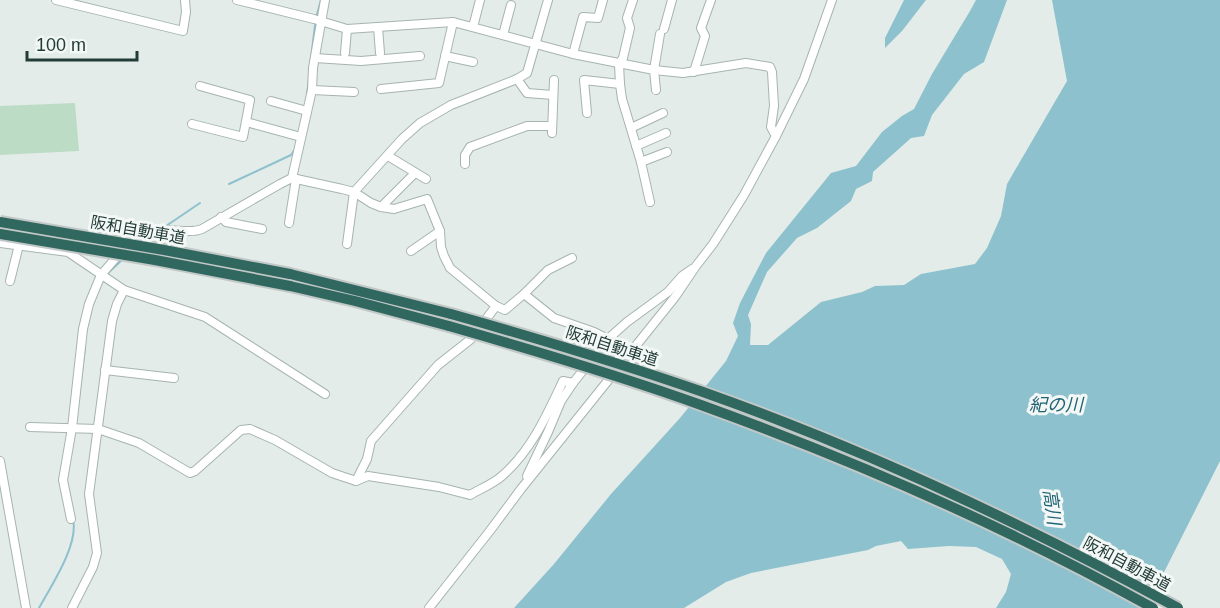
<svg xmlns="http://www.w3.org/2000/svg" width="1220" height="608" viewBox="0 0 1220 608" font-family="Arial,'Noto Sans JP',sans-serif">
	<style>
		.green { fill: #bddcc6 }
		.water { fill: #8dc1ce }
		.lines { fill: none; stroke-linecap: round; stroke-linejoin: round }
		.stream { stroke: #8dc1ce; stroke-width: 2 }
		.minor-casing { stroke: #a6b4af; stroke-width: 10 }
		.highway-casing { stroke: #c1c8c7; stroke-width: 14 }
		.minor { stroke: #fff; stroke-width: 8 }
		.highway { stroke: #30675e; stroke-width: 10 }
		.highway-bridge-casing { stroke: #c1c8c7; stroke-width: 14; stroke-linecap: butt }
		.highway-bridge { stroke: #30675e; stroke-width: 10 }
		.labels { text-anchor: middle; dominant-baseline: central; stroke-width: 6; stroke-linejoin: round; paint-order: stroke }
		.street-label { font-size: 16px; fill: #233c37; stroke: #f3f8f6 }
		.water-label { font-size: 18px; font-style: italic; fill: #206375; stroke: #f3f8f6 }
	</style>
	<rect width="100%" height="100%" fill="#e3ece8"/>
	<path class="green" d="M75,103L79,151L0,155V106Z"/>
	<g class="water">
		<path d="M904,0H926L902,31L885,48V38Z"/>
		<path d="M976,0H1007L984,62L964,74L932,115L924,136L911,138L873,172L872,181L856,189L851,201L817,228L797,238L767,272L748,315L751,324L750,345H768L821,302L862,292L875,286L904,285L921,274L975,264L987,248L1001,216L1007,184L1067,81L1052,0H1220V461L1146,608H996L1006,592L1011,574L1002,559L976,547L949,546L908,549L901,541L876,546L868,550L751,573L726,582L684,608H514L554,564L611,494L680,418L726,361L738,336L733,323L740,303L766,253L831,173L856,166L882,132L902,116L914,109L932,74L970,11Z"/>
	</g>
	<g class="lines">
		<g class="stream">
			<path d="M316,18L321,0"/>
			<path d="M310,67L315,25"/>
			<path d="M307,94L309,79"/>
			<path d="M229,184L291,155L295,149"/>
			<path d="M166,226L200,203"/>
			<path d="M144,242L154,235"/>
			<path d="M106,275L124,258"/>
			<path d="M79,397L85,348"/>
			<path d="M39,608C51,586 79,544 73,520"/>
		</g>
		<g class="minor-casing">
			<g id="minor">
				<path d="M56,0L183,31L186,12L185,0"/>
				<path d="M237,0L314,19L347,29L453,22L573,54L654,70L683,73L746,63L770,67L772,72L774,106L771,127L776,136"/>
				<path d="M633,0L627,18L630,28L623,58L619,64L620,84L622,99L641,162L650,202"/>
				<path d="M378,27L380,53"/>
				<path d="M473,27L480,0"/>
				<path d="M664,29L672,0"/>
				<path d="M503,35L511,5"/>
				<path d="M345,53L347,29"/>
				<path d="M573,54L583,17L598,18L603,0"/>
				<path d="M445,56L473,62"/>
				<path d="M315,58L361,61L420,56"/>
				<path d="M694,72L705,36L701,28L711,0"/>
				<path d="M517,79L527,93L553,95"/>
				<path d="M381,89L439,83L453,22"/>
				<path d="M312,90L354,92"/>
				<path d="M656,90L654,70L660,34"/>
				<path d="M271,101L307,111"/>
				<path d="M587,113L584,80L620,84"/>
				<path d="M246,122L301,137"/>
				<path d="M192,124L243,137L250,100L200,86"/>
				<path d="M631,128L663,113"/>
				<path d="M552,133L554,80"/>
				<path d="M636,146L666,133"/>
				<path d="M388,156L426,179"/>
				<path d="M641,162L667,152"/>
				<path d="M465,164V155L470,147L527,126H552"/>
				<path d="M292,178L312,90L313,68L325,0"/>
				<path d="M381,207L415,173"/>
				<path d="M221,217L226,222L262,229"/>
				<path d="M289,223L296,179"/>
				<path d="M0,243L68,252L124,290L205,317L325,394"/>
				<path d="M347,244L354,192L402,139L420,123L451,105L517,79L527,73L548,0"/>
				<path d="M129,245C145,229 161,229 183,231C190,231 195,232 202,229L280,184L292,178L342,189L354,192L371,203L381,207L394,209L427,199L440,231L441,247L444,256L450,268L496,306L505,310L524,294L554,318L594,332L608,339"/>
				<path d="M411,251L440,231"/>
				<path d="M10,281L19,245"/>
				<path d="M524,294L548,270L572,258"/>
				<path d="M105,370L174,378"/>
				<path d="M30,427L98,429L139,443L190,473L195,471L241,430L250,429L275,440L332,473L356,481L368,476L439,487L470,495C480,489 493,484 502,476C531,451 547,415 563,381L573,383"/>
				<path d="M0,461L26,608"/>
				<path d="M527,476L548,432L561,401L573,383L608,339L627,322L668,292L682,276L692,269"/>
				<path d="M356,481L367,459L371,441L438,365L471,339L496,306"/>
				<path d="M71,519L63,480L72,428L83,329L89,304L101,275L120,253"/>
				<path d="M72,608L93,567L97,553L89,494L112,321L117,304L124,290"/>
				<path d="M429,608L489,532L521,489L675,297L696,266L713,244L744,195L776,136L804,79L832,0"/>
			</g>
		</g>
		<g class="highway-casing">
			<g id="highway">
				<path d="M290,274L451,314"/>
				<path d="M290,286L355,301L449,326"/>
			</g>
		</g>
		<use href="#minor" class="minor"/>
		<use href="#highway" class="highway"/>
		<g class="highway-bridge-casing">
			<g id="highway-bridge">
				<path d="M0,222L164,250L290,274"/>
				<path d="M0,234L155,260L290,286"/>
				<path d="M451,314C536,338 620,363 703,392C867,450 1026,525 1178,608"/>
				<path d="M449,326C533,350 618,375 701,405C856,461 1009,528 1153,608"/>
			</g>
		</g>
		<use href="#highway-bridge" class="highway-bridge"/>
	</g>
	<g class="labels">
		<g class="street-label">
			<text transform="translate(138 230) rotate(10)">阪和自動車道</text>
			<text transform="translate(612 346) rotate(18)">阪和自動車道</text>
			<text transform="translate(1127 564) rotate(28)">阪和自動車道</text>
		</g>
		<g class="water-label">
			<text x="1056" y="405">紀の川</text>
			<text transform="translate(1052 507) rotate(82)">高川</text>
		</g>
	</g>
	<path d="M27 51v9h110v-9" fill="none" stroke="#233c37" stroke-width="3"/>
	<text x="36" y="51" font-size="18" fill="#233c37" stroke="#f3f8f6" stroke-width="4.5" paint-order="stroke">100 m</text>
</svg>
